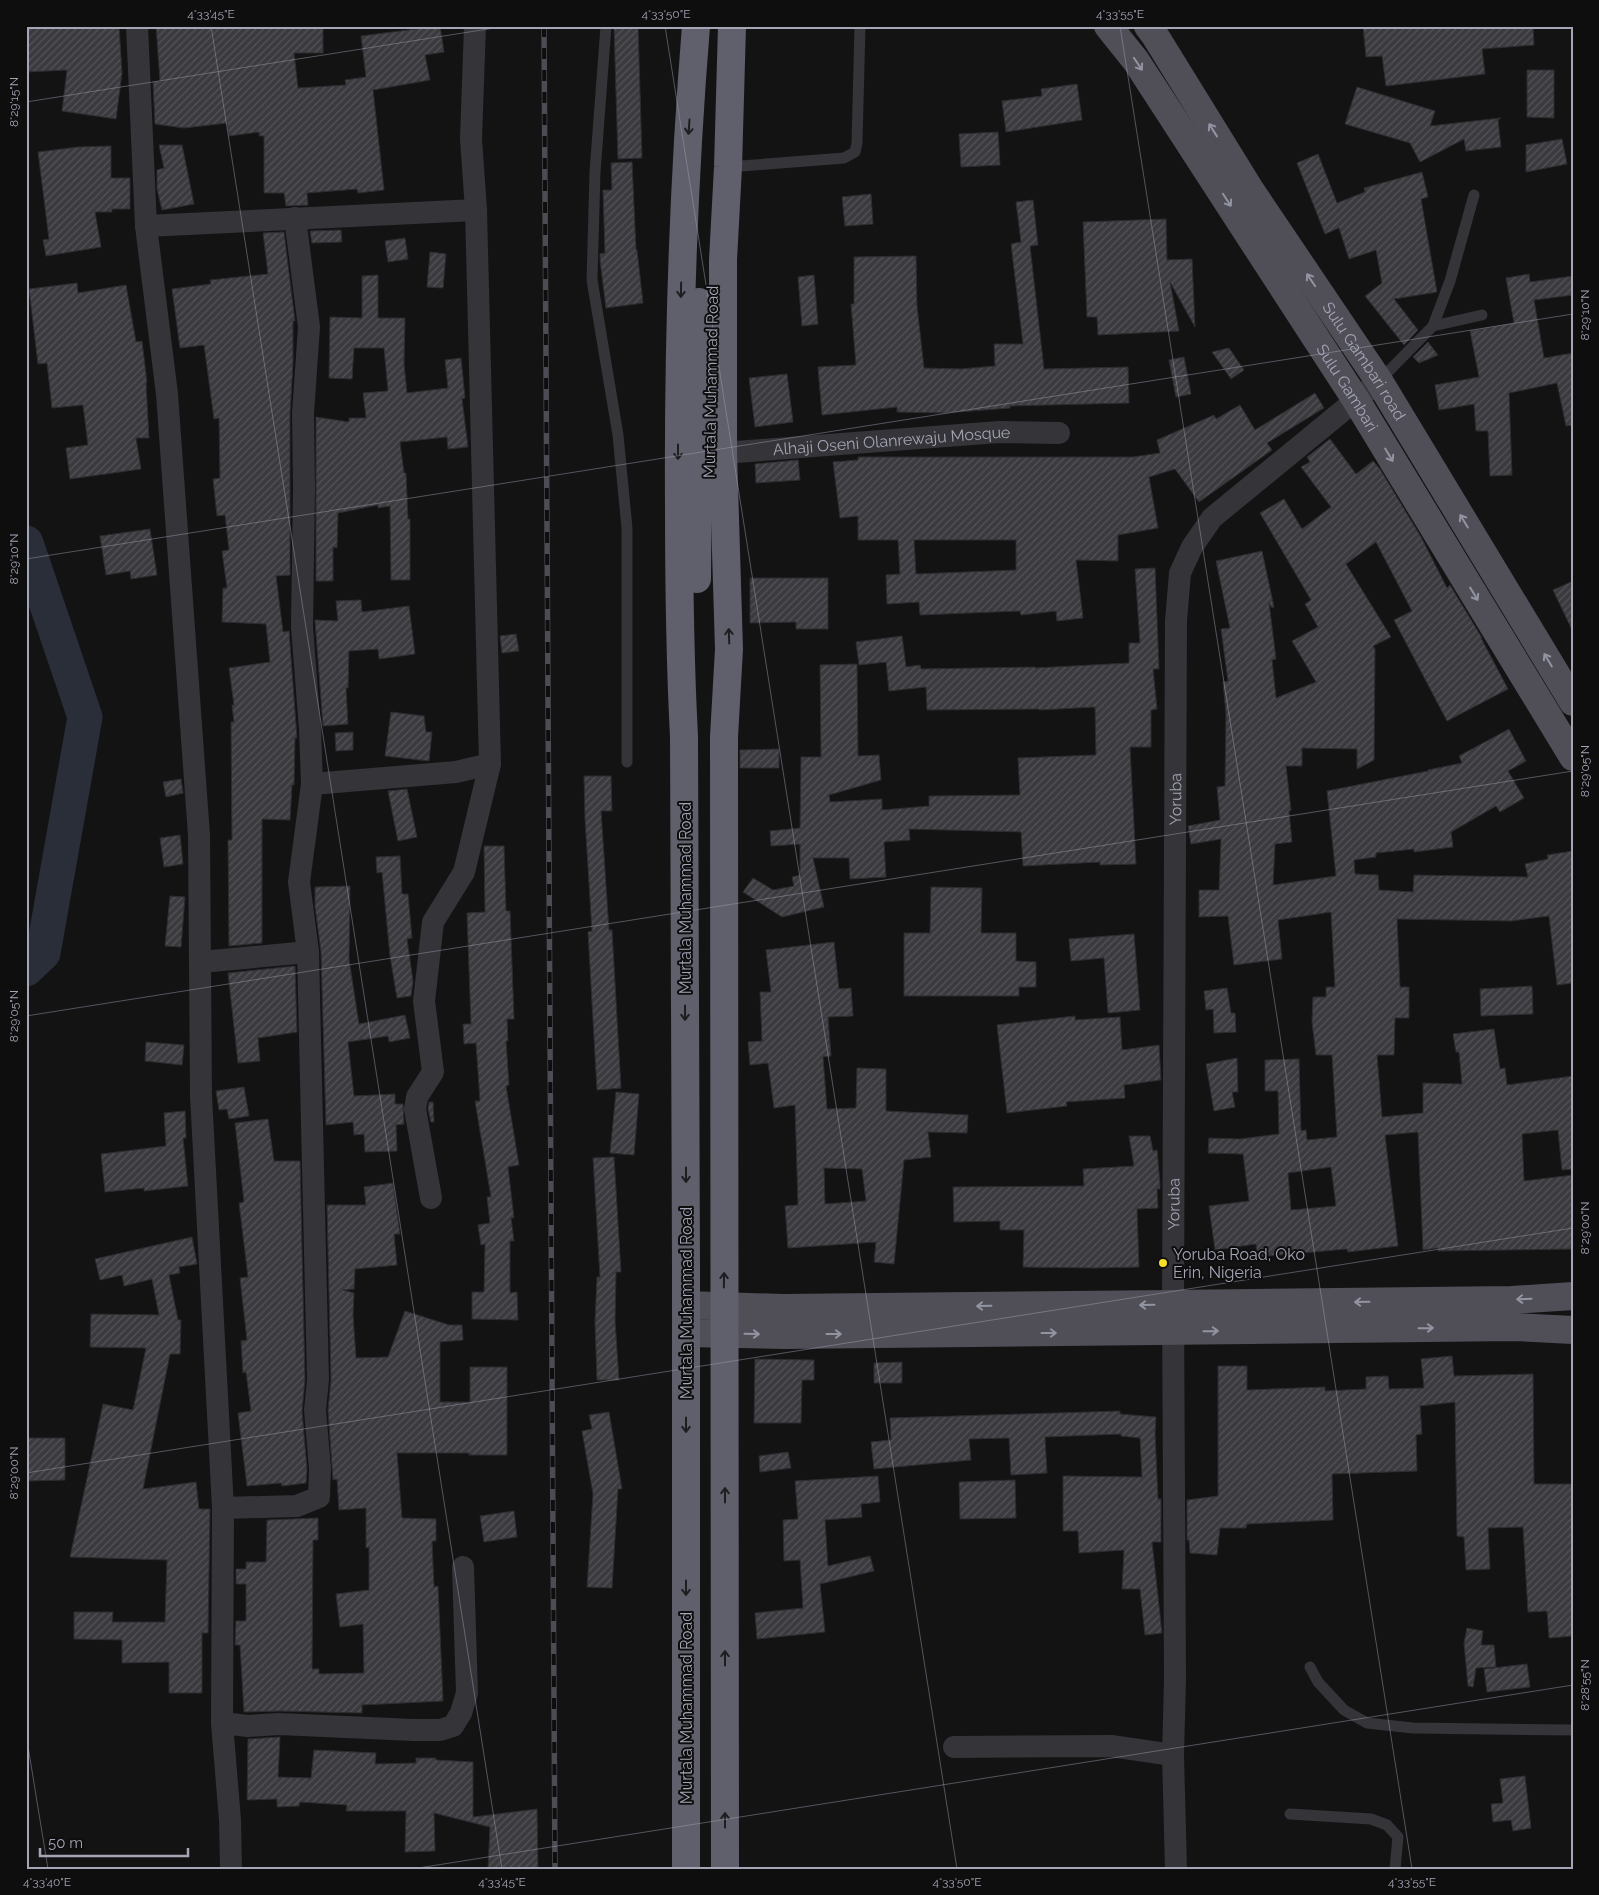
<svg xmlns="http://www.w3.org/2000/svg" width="1599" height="1895" viewBox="0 0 1599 1895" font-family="Raleway,sans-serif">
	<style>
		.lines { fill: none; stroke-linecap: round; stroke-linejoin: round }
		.river { stroke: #292e38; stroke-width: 35 }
		.building { fill: url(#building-hatch); stroke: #2d2d30; fill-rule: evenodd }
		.lane { stroke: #343439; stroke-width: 11 }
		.street { stroke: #343439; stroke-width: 22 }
		.primary { stroke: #504f58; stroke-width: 28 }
		.highway { stroke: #5f606b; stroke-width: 28 }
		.rail-casing { stroke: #4c4d54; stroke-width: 5.5 }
		.rail { stroke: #0e0e0f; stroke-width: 4; stroke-dasharray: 11; stroke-linecap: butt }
		.oneway { stroke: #9394a2 }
		.oneway2 { stroke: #1e1e21 }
		.ticks { fill: none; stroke: #a4a5b5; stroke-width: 1; stroke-opacity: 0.45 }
		.poi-dot { fill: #f6df29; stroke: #0e0e0f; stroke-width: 2 }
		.labels { text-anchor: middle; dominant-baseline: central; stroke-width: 4; stroke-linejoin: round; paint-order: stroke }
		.street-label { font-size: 16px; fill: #a4a5b5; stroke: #0e0e0f }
		.poi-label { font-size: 16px; fill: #a4a5b5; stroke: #0e0e0f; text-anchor: start }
		.neatline { fill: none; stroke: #a4a5b5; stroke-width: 2 }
		.ticks-label { font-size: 12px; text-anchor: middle; fill: #a4a5b5 }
	</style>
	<defs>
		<pattern id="building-hatch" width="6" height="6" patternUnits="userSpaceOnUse" patternTransform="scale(1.25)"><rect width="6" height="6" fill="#3a3a3f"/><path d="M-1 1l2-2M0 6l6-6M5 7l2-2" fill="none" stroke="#545458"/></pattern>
	</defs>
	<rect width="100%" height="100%" fill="#131314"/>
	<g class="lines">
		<path class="river" d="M26,543L85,717L43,953L26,969"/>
	</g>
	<g class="building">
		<path d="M26,26H119L122,73L116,119L62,111L67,70L26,72Z"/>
		<path d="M156,26H323V53H294L298,88L346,85L345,80L366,77L361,36L440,26L444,52L425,55L430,80L373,90L384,190L358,193L357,189L307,193L308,205L286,206L284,193H264V136H259V132L229,136L227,123L184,128L155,124L153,82L160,81Z"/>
		<path d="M614,26H638L642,158L618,159Z"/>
		<path d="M1363,26H1533L1534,45L1482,49L1485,74L1386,86L1382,56L1366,57Z"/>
		<path d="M1527,70H1554V118L1527,117Z"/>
		<path d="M1077,84L1082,120L1006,132L1002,101L1042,96L1041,89Z"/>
		<path d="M1357,87L1435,111L1430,126L1501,118L1498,120L1501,147L1466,151L1464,139L1420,162L1410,143L1345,124Z"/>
		<path d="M998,132L1000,165L961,167L959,134Z"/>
		<path d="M1562,139L1567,164L1526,172V145Z"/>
		<path d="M159,145H182L194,204L162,210L157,189V170L164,168Z"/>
		<path d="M111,146V178H130V209H112V212H95L101,247L46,256L43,240L49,239L38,152L78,147Z"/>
		<path d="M1318,154L1337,203L1365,192L1364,188L1422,172L1428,197L1421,199L1437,292L1394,299L1418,330L1404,345L1365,296L1382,283L1376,250L1349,259L1339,228L1325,234L1297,163Z"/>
		<path d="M632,162L636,250H637L643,303L606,308L600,260V254L605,253L603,190H612L611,163Z"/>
		<path d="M871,194L873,224L845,226L842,197Z"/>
		<path d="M1033,200L1038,245L1030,246L1044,369L1128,367L1129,403L1010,406V408L945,413L897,412V407L822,415L818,367L856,365L851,304H854V257L916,256L917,306L924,368L961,369L995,366L994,344H1023L1011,244L1021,242L1016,202Z"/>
		<path d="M1166,219L1167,260L1192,259L1195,327L1170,282L1179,331L1098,335L1097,317H1087L1083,222Z"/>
		<path d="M341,230L342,242L312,243L310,231Z"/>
		<path d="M284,232L295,321H293V363L290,413V575L276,576L283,632L289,631L297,738H295L294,785H292L290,820L262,819V943L229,946L228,840H232L231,722H234L232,705H234L229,668L270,662L266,624L222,622L223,588H227L222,551L229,550L225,515L217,516L213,479L220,478L219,418L214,419L204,345L180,348L172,289L211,284L210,280L268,274L263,233Z"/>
		<path d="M405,238L408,259L388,262L385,241Z"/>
		<path d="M430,252L446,254L443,288L427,287Z"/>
		<path d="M1529,274L1530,282L1573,276V295L1534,300L1544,358L1573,353V425L1566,426L1557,383L1509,393L1512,475L1490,476L1488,431H1476L1474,404L1439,410L1435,385L1479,377L1470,331L1514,323L1506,278Z"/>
		<path d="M378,275V318H405L404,364L407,393L448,388L445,360L461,358L465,398L462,399L468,447L448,449L447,437L400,442L404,473H406L408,519H410V580H391L390,506L378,508V505L338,513L337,548L333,547V581H316V417L349,422V418H366L363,393L388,391L384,348H354L352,379L329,378L330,317L362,318V276Z"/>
		<path d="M814,275L818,324L802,326L798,277Z"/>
		<path d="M77,283L78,293L126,285L136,342L142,341L147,383H146L149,438H136L141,469L70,479L66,448L88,445L83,405L52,408L47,363L38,364L29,289Z"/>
		<path d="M1428,342L1438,355L1419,363L1413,357Z"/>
		<path d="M1229,348L1244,370L1231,379L1212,352Z"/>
		<path d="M1184,357L1191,394L1176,397L1169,360Z"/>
		<path d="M787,374L793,422L755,427L749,378Z"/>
		<path d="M1315,393L1324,408L1267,443L1272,450L1199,502L1175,469L1149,477L1158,528L1118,535V561L1076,560L1083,618L1057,621L1056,611L1021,615L1020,611L920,615L919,602L887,604L886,575L900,574L898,540H858V516L840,518L833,462L858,460V457H1133L1160,453L1157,440L1214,415L1216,419L1240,405L1255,430ZM914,540H1016V570L916,574Z"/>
		<path d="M1330,439L1356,474L1373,461L1380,469L1421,537L1447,588L1450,585L1482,638H1481L1508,689L1447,721L1394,620L1412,611L1376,542L1346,564L1391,637L1373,646L1375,649L1374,760L1357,769V749L1302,748V766H1286L1291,810L1289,811L1292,842L1275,844L1273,885L1336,876L1327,791L1428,771V770L1462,763L1459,756L1509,729L1526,761L1508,771L1524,798L1500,812L1496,806L1451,832L1453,847L1414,852V849L1376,853V857L1354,860L1355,874L1378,875L1379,890L1413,892L1414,875L1528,877L1525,864L1548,859L1547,855L1573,851V983L1557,985L1549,916L1511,921L1397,919L1400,987H1409V1018H1395L1394,1055H1377L1382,1117L1423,1113V1083L1462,1084L1459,1052H1456L1453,1034L1494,1029L1500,1069L1505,1068L1507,1085L1573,1076V1169L1562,1170L1558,1130L1522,1134L1524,1181L1573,1175V1249L1438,1251V1248L1423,1250L1418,1132L1385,1135L1398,1246L1348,1252L1347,1249L1257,1257L1256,1244L1215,1250L1209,1206L1249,1201L1243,1154L1208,1153L1209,1138L1240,1139L1279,1134L1278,1091H1265V1060L1299,1059L1301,1131L1306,1130L1307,1140L1337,1137L1332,1055H1316L1312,1022L1313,997H1326V987H1335L1331,912L1278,920L1282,959L1234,965L1228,916L1199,917V890H1219L1221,839L1191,844L1188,826L1220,820L1217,787L1225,786L1226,714L1223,682L1228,681L1221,629L1230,628L1216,561L1262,551L1274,607L1272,608L1269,603L1276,659L1272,660L1276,698L1316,682L1292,641L1318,627L1305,604L1311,600L1260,513L1284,499L1302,529L1331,507L1301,467L1310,462L1307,457ZM1331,1167L1336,1206L1291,1210L1288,1173Z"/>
		<path d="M798,460L800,480L756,483L755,464Z"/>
		<path d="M150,529L157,575L131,579L130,571L106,575L100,536Z"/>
		<path d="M1155,568L1159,669H1153L1157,709L1151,710V747H1130L1136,864L1100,865V862L1023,866L1021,832L909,829L910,840L884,842L886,877L850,879L849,858H813L824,907L782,917L743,892L753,878L773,890L794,886L792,877L800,875V844L771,846L770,831L800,828L801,757H821L820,665L857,664L858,756L879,755L881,780L829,795L830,802L882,799V810L929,806V796L1020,795L1018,758L1096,755L1095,707L1039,710V709L927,710L926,687L889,691L886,662L859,665L856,642L902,636L906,667L920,665L921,669L1035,667V668L1129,663V643H1140L1135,569Z"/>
		<path d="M750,578H828V629H796V622L750,623Z"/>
		<path d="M1573,581V632L1553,590Z"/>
		<path d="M361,600L362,612L409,606L415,654L379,659L378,649L349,651L348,688H346L348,724L323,726L315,620L338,621L336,601Z"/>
		<path d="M516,634L519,651L502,653L500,636Z"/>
		<path d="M391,712L424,716L426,732H432L429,761L385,756Z"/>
		<path d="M353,732V750L336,751L335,733Z"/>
		<path d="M779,749V768H740V750Z"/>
		<path d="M584,776H611L612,811H601L609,930H612L621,1088L597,1090L588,932L592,931L585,819Z"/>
		<path d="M181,779L183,793L166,797L163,782Z"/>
		<path d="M407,789L417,837L398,841L388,791Z"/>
		<path d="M180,835L183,864L164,867L160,838Z"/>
		<path d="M484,846H504L506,911H510L514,1019H507L508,1041H506L509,1085L506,1086L519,1165L508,1167L514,1218H511L514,1241H510V1293L517,1292L518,1320L472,1319V1292H484L485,1244L481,1245L478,1225L490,1223L487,1197H491L475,1101H480L476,1043L464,1044L463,1024H471L467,913L485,912Z"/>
		<path d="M400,856L402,894H408L412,938L407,939L413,981L411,996L397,998L390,956L382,872L377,873L376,857Z"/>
		<path d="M350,886L349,959L359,1024L405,1015L410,1038L389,1042L388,1036L348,1042L354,1096L395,1094V1104H403L404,1124L396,1125L397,1151L365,1152L364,1134L354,1135L353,1122L326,1125L321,952L315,906V887Z"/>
		<path d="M931,887L982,888L981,933H1016V961L1036,962V987H1019V996H904V933H930Z"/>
		<path d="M170,896L185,897L181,947L165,946Z"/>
		<path d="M1134,934L1140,1010L1108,1013L1104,958L1071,961L1069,939Z"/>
		<path d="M834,942L839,989L851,988L853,1016L828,1017L831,1056L823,1057L827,1109L856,1108L857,1068L886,1069V1111L968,1115L967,1133L928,1132L931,1157L904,1160L894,1264L874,1262L876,1242L788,1248L785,1206L798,1205L795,1105L774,1108L768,1063L750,1065L748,1042L762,1041L760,992H771L766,950ZM824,1168L862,1169L866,1201L825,1204Z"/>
		<path d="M295,966L297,1032L258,1038L260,1061L238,1063L228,973Z"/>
		<path d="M1532,986L1533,1014L1481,1016L1480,989Z"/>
		<path d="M1227,988L1231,1013H1235L1236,1032L1214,1033L1213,1009L1206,1010L1204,991Z"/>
		<path d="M1075,1016V1020L1120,1017L1122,1050L1159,1045L1161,1080L1124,1085L1125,1098L1066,1102L1067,1106L1007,1113L997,1025Z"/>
		<path d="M146,1042L184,1045L182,1065L145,1061Z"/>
		<path d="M1237,1058L1238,1092H1232L1235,1107L1214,1111L1206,1064Z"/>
		<path d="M244,1087L249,1116L229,1119L227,1109L219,1110L216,1091Z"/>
		<path d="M616,1092L639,1094L634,1155L610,1153Z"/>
		<path d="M429,1102H433L434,1122H431L428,1109Z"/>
		<path d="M185,1111L186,1138H183L188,1186L144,1191V1188L105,1192L101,1154L166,1146L164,1113Z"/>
		<path d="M268,1119L274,1161H300L305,1380L302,1411L307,1469L306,1483L282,1486L281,1483L247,1486L238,1413L251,1411L246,1372L243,1373L241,1341L247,1340L240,1278L248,1277L239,1203L244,1202L235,1123Z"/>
		<path d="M1129,1136H1150L1153,1151L1157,1150L1160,1184V1189H1157L1158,1208L1137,1209L1139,1267L1094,1268L1023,1267L1024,1230H1000V1221L954,1222L953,1187L1084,1186L1083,1169L1134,1166Z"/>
		<path d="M614,1157L621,1272H616L615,1321L619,1380H597L595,1322L597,1277H600L593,1158Z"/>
		<path d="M393,1183L400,1234H394L397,1265L355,1269L354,1289L343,1290L354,1293L353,1315L356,1358L388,1357L405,1311L449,1325H462L463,1340L440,1342V1402H470V1367H507V1455H469V1453H397L402,1518L436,1519V1541H432L434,1587L438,1586L443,1701L362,1705V1713L280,1711L244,1712L240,1645H235L236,1621H246V1584H236V1569H246V1562H266L267,1520L318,1518V1540H313L312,1669H319V1674L364,1673L363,1624L340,1627L336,1594L369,1590V1547L366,1548V1508L339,1510L337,1479L333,1480L328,1410L331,1380L327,1205H366L364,1187Z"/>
		<path d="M192,1237L197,1264L179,1267L180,1273L169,1275L178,1320H181L180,1354H170L143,1489L196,1482L199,1509H210L208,1633H202V1693H169V1662L122,1663V1640L74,1639V1612H113L112,1622H165L167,1560L70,1557L103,1404L133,1410L146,1348L90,1347L91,1314L159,1315L152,1279L124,1286L122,1275L100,1280L95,1259Z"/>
		<path d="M1452,1356L1454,1376L1533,1374L1534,1484H1573V1636L1549,1638L1547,1611L1528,1612L1523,1527L1488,1528L1490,1569L1466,1570L1464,1537L1457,1536L1455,1402L1420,1406L1422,1434L1416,1435L1417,1471L1332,1474L1333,1520L1247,1524L1246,1528H1220L1217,1555L1190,1553L1189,1540H1187V1500L1218,1496V1366H1247V1390L1325,1387V1391L1366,1389V1377L1388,1376L1389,1389L1424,1388L1421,1359Z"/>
		<path d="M755,1359L814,1360V1380H802L801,1423H754Z"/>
		<path d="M902,1362V1383H874V1363Z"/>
		<path d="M1120,1411V1414L1156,1417L1155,1433L1158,1499H1161V1542H1152L1162,1633L1145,1635L1140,1589H1122L1124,1550L1079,1553L1078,1531H1063V1476L1142,1477L1140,1438L1121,1436V1434L1045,1437L1047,1473L1011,1475L1009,1438L969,1439L971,1460L874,1469L871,1442L891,1440L890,1418Z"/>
		<path d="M609,1412L622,1489H618L612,1588L587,1587L593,1494L582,1431L592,1429L589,1415Z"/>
		<path d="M26,1438H65V1480L26,1481Z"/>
		<path d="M788,1452L791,1468L760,1472L759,1456Z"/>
		<path d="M878,1476L880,1502L861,1504L862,1517L825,1520L828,1566L870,1556L874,1571L820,1584L825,1632L757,1639L755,1613L803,1608L800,1560L784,1561L783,1520L798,1519L795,1481Z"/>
		<path d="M1015,1480L1016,1518L960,1519L959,1482Z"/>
		<path d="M514,1511L517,1537L484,1542L480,1516Z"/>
		<path d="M1467,1628L1483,1631L1481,1645H1494L1496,1667L1476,1668L1473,1687L1468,1686L1464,1643Z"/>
		<path d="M1527,1664L1530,1687L1487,1692L1484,1669Z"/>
		<path d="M280,1737L278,1777L311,1778L314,1750L376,1753L375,1764L416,1763V1758H436V1760L473,1762V1817L537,1809L538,1869H488L490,1827L434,1813L435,1851L405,1852L406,1811H346L347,1805L300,1802L299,1806L277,1807V1799L247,1800L248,1739Z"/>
		<path d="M1525,1776L1531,1828L1513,1831L1511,1820L1493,1822L1491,1804L1503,1803L1500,1779Z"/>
	</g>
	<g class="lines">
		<g class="lane">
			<path d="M606,26L595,172L592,280L618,435L627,528V762"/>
			<path d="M728,167L844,158L855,152L857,143L860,26"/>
			<path d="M1433,326L1482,315"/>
			<path d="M1379,381L1433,326L1450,281L1474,195"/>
			<path d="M1310,1667L1318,1682L1344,1710L1367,1723L1413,1728L1573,1730"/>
			<path d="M1290,1814L1371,1819L1387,1825L1398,1837L1395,1869"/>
		</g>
		<g class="street">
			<path d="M137,26L146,226L167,394L199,835L201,1096L223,1508L222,1723L230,1820L231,1869"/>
			<path d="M146,226L476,210"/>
			<path id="s1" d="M723,453L999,432L1059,433"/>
			<path d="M312,784L456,772L490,764L476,210L471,139L475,26"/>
			<path d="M201,962L308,952"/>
			<path d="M431,1198L415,1109L417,1097L433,1072L424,1001L433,922L464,872L490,764"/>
			<path d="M223,1508L297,1506L319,1497L320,1469L315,1410L318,1380L308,952L299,882L312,784L310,730L302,627L304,489L303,413L309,327L295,218"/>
			<path d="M222,1723L248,1726L279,1724L413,1730H440L453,1726L461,1713L467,1693L463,1567"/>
			<path d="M954,1747L1111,1746L1173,1755"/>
			<path id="s2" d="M1176,1869L1173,1755L1175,1680L1173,1304L1176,621L1180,573L1192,547L1212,518L1379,381"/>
		</g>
		<g class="primary">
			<path id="s3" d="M1108,26L1136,61L1356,400L1573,757"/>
			<path id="s4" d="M1148,26L1154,34L1251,191L1379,381L1573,702"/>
			<path d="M686,1305L783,1308L1173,1304L1512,1300L1573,1296"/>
			<path d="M686,1333L785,1335L1515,1327L1573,1330"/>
		</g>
		<g class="highway">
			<path d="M697,579L699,302"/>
			<path d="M686,1869V1269L684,737C680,660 679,583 679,506C678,346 683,186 696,26"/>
			<path d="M725,1869L724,737L729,649L723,453V260L728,167L732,26"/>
		</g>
		<g class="rail-casing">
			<path id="rail" d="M544,26L555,1869"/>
		</g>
		<use href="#rail" class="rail"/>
	</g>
	<defs><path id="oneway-shaft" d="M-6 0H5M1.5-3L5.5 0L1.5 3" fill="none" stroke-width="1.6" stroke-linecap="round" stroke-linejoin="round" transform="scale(1.25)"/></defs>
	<g class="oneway">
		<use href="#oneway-shaft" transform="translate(1138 64) rotate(56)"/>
		<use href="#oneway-shaft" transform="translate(1213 130) rotate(-122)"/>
		<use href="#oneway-shaft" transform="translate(1227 200) rotate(57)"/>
		<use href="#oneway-shaft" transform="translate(1311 280) rotate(-124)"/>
		<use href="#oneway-shaft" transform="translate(1389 455) rotate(59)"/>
		<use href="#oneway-shaft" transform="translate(1464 521) rotate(-121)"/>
		<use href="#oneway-shaft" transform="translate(1474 594) rotate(59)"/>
		<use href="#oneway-shaft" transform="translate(1548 660) rotate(-121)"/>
		<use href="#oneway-shaft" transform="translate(1524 1299) rotate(178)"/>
		<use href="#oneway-shaft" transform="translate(1362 1302) rotate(179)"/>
		<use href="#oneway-shaft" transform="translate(1147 1305) rotate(179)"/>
		<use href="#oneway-shaft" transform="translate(984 1306) rotate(179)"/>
		<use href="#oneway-shaft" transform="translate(1426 1328) rotate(-1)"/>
		<use href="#oneway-shaft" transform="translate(1211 1331) rotate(-1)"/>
		<use href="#oneway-shaft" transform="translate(1049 1333)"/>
		<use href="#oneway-shaft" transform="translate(752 1334) rotate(1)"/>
		<use href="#oneway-shaft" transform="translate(834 1334)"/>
	</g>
	<g class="oneway2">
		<use href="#oneway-shaft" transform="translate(689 127) rotate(94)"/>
		<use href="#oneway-shaft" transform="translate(681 290) rotate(91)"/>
		<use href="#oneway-shaft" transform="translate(678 452) rotate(90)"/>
		<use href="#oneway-shaft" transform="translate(729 636) rotate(-92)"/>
		<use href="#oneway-shaft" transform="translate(685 1013) rotate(90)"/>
		<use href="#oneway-shaft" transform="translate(686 1175) rotate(90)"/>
		<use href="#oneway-shaft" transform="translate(724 1280) rotate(-89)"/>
		<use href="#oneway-shaft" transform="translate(686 1425) rotate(90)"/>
		<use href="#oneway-shaft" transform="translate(725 1495) rotate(-90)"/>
		<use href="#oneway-shaft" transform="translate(686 1588) rotate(90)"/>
		<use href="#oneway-shaft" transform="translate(725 1658) rotate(-90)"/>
		<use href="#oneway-shaft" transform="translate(725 1820) rotate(-90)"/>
	</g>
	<path class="ticks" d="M211,26L502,1869M665,26L957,1869M1120,26L1412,1869M26,102L507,26M26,559L1573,314M26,1016L1573,771M26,1473L1573,1228M26,1734L48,1869M412,1869L1573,1685"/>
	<circle class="poi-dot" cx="1163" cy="1263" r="5"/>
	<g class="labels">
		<g class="street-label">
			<text stroke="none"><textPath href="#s4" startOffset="399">Sulu Gambari road</textPath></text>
			<text transform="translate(711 382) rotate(-89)">Murtala Muhammad Road</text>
			<text stroke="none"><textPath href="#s3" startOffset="434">Sulu Gambari</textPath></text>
			<text stroke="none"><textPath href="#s1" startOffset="169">Alhaji Oseni Olanrewaju Mosque</textPath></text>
			<text stroke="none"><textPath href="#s2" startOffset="1070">Yoruba</textPath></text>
			<text transform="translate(685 898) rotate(-90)">Murtala Muhammad Road</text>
			<text stroke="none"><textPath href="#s2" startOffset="665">Yoruba</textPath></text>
			<text transform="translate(686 1303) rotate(-90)">Murtala Muhammad Road</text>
			<text transform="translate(686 1708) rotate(-90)">Murtala Muhammad Road</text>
		</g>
		<g class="poi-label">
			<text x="1173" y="1254">Yoruba Road, Oko<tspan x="1173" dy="18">Erin, Nigeria</tspan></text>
		</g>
	</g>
	<rect width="1599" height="1895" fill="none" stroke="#0e0e0f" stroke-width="55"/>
	<path d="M40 1848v8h148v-8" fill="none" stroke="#a4a5b5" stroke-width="2.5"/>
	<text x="48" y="1848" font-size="15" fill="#a4a5b5" stroke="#0e0e0f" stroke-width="4" paint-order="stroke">50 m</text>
	<rect x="28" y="28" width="1544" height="1840" class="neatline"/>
	<g class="ticks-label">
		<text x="211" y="18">4°33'45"E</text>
		<text x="666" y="18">4°33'50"E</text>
		<text x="1120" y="18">4°33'55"E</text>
		<text transform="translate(14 102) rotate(-90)" y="4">8°29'15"N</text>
		<text transform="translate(1585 315) rotate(-90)" y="4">8°29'10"N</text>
		<text transform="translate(14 559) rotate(-90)" y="4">8°29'10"N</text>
		<text transform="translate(1585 771) rotate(-90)" y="4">8°29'05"N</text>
		<text transform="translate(14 1016) rotate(-90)" y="4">8°29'05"N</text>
		<text transform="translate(1585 1228) rotate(-90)" y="4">8°29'00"N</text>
		<text transform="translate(14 1473) rotate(-90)" y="4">8°29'00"N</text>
		<text transform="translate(1585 1685) rotate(-90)" y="4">8°28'55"N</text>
		<text x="47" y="1886">4°33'40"E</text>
		<text x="502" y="1886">4°33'45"E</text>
		<text x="957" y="1886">4°33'50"E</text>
		<text x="1412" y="1886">4°33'55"E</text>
	</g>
</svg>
